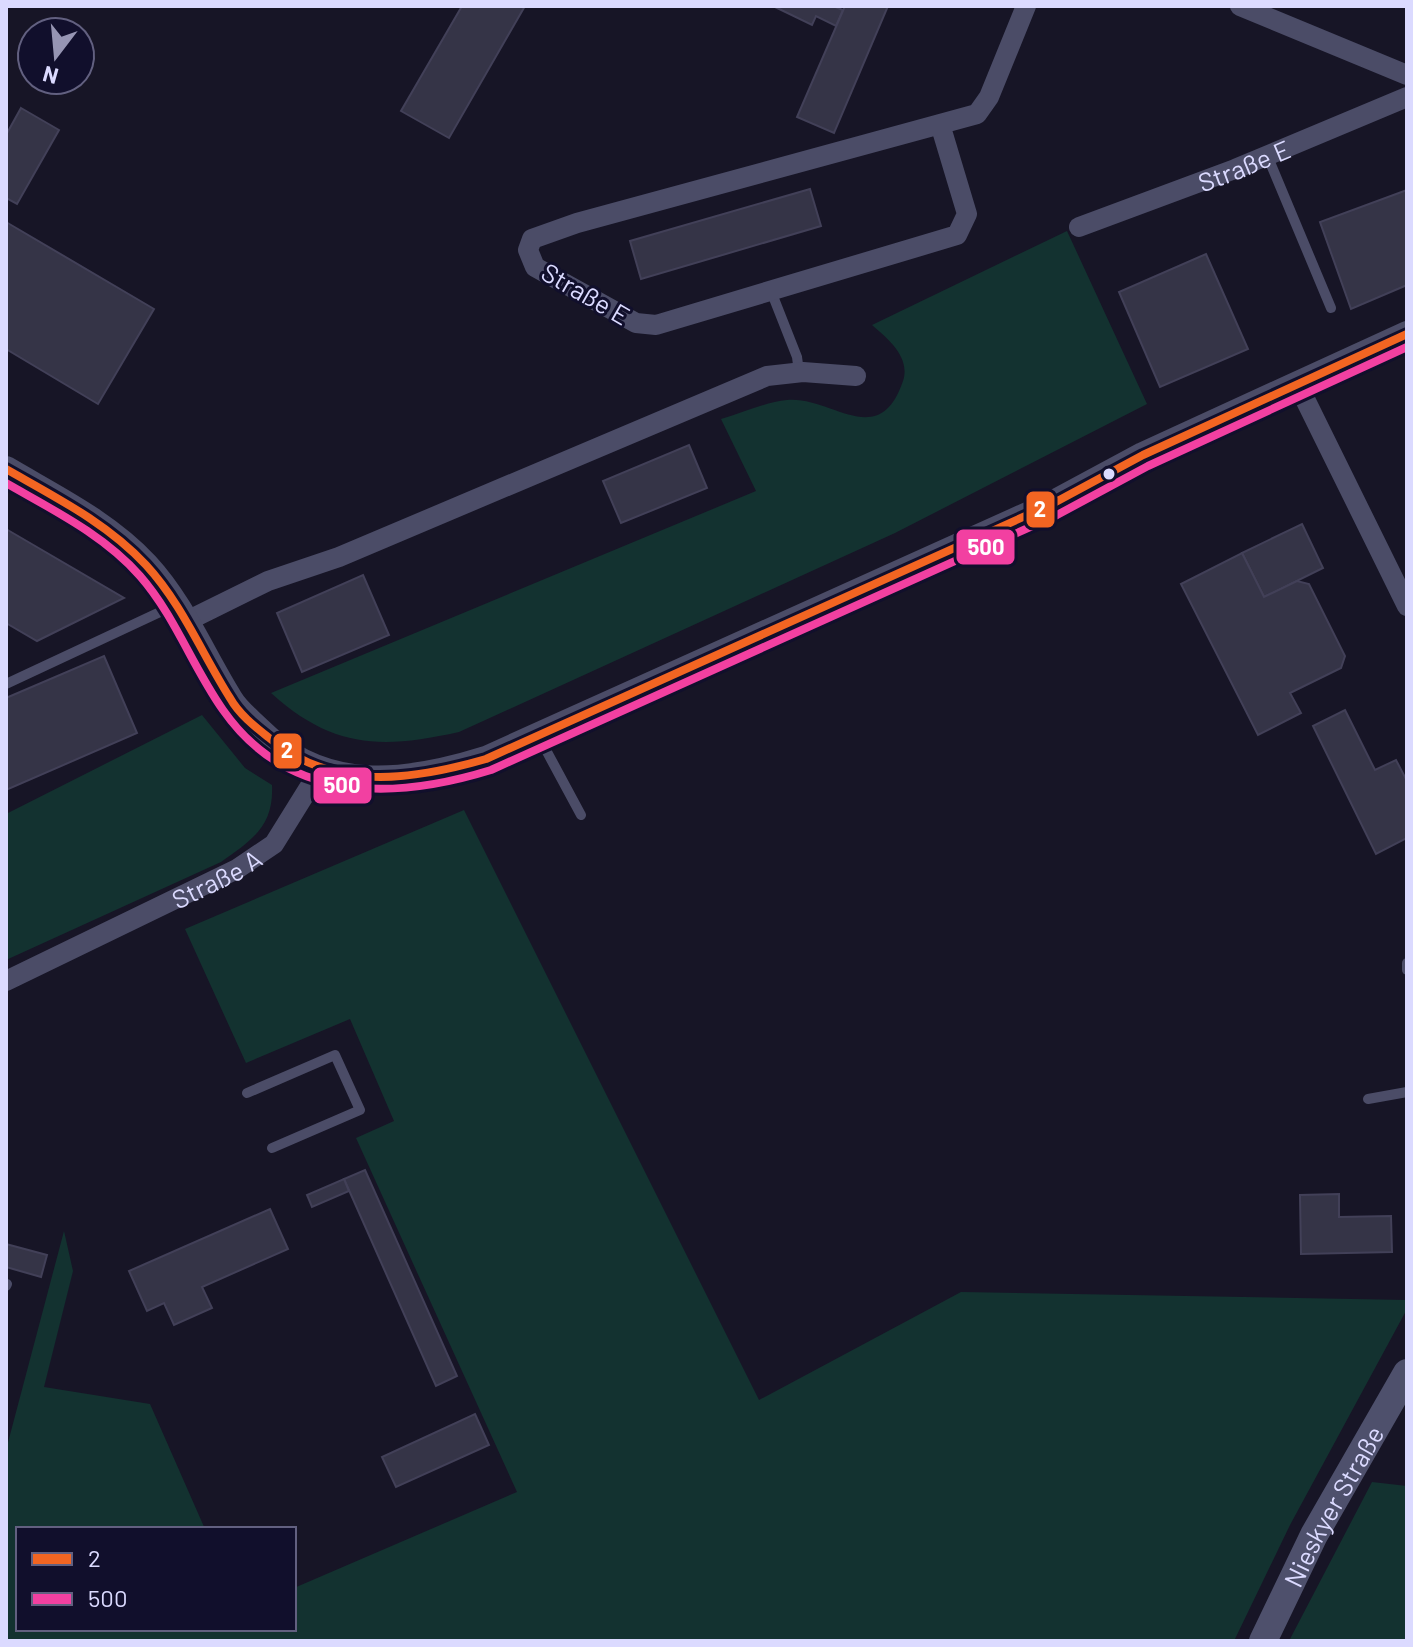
<svg xmlns="http://www.w3.org/2000/svg" width="1413" height="1647" viewBox="0 0 1413 1647" font-family="Barlow,sans-serif">
	<style>
		.green { fill: #133230 }
		.building { fill: #353447; stroke: #424058; stroke-width: 2 }
		.lines { fill: none; stroke-linecap: round; stroke-linejoin: round }
		.service { stroke: #4b4c67; stroke-width: 10 }
		.minor { stroke: #4b4c67; stroke-width: 20 }
		.tertiary { stroke: #4b4c67; stroke-width: 26 }
		.secondary { stroke: #4e506c; stroke-width: 28 }
		.bus-1-casing { stroke: #110f2c; stroke-width: 14 }
		.bus-2-casing { stroke: #110f2c; stroke-width: 14 }
		.bus-1 { stroke: #f26522; stroke-width: 8 }
		.bus-2 { stroke: #f240a1; stroke-width: 8 }
		.bus-dot { fill: #dbdaff; stroke: #110f2c; stroke-width: 3 }
		.labels { text-anchor: middle; dominant-baseline: central; stroke-width: 6; stroke-linejoin: round; paint-order: stroke }
		.street-label { font-size: 26px; fill: #dbdaff; stroke: #110f2c }
		.line-badge { stroke: #110f2c; stroke-width: 3 }
		.badge-label { font-size: 22px; text-anchor: middle; font-weight: bold; fill: #fff }
	</style>
	<rect width="100%" height="100%" fill="#171526"/>
	<g class="green">
		<path d="M1067,231L1147,404L895,533L459,732C382,749 333,749 271,693L756,491L721,419C742,413 766,402 787,400C832,396 879,452 903,381C911,357 887,338 872,325Z"/>
		<path d="M202,715L245,768L272,785C274,825 253,840 221,862L6,960V814Z"/>
		<path d="M464,810L759,1400L961,1292L1407,1300V1309L1290,1525L1234,1641H6V1450L64,1231L73,1271L44,1387L150,1404L205,1529H18V1629H294V1588L517,1492L356,1138L394,1121L350,1019L246,1063L185,929Z"/>
		<path d="M1372,1482L1407,1486V1641H1289Z"/>
	</g>
	<g class="building">
		<path d="M462,6H525L449,138L401,111Z"/>
		<path d="M773,6H833L843,10L836,26L816,16L812,25Z"/>
		<path d="M845,6H888L834,133L797,117Z"/>
		<path d="M21,108L59,130L17,204L6,198V135Z"/>
		<path d="M810,189L821,226L641,279L630,241Z"/>
		<path d="M1407,190V285L1351,309L1320,222Z"/>
		<path d="M6,222L154,309L98,404L6,349Z"/>
		<path d="M1206,254L1248,349L1160,387L1119,292Z"/>
		<path d="M689,445L707,488L621,523L603,481Z"/>
		<path d="M1302,524L1323,568L1264,597L1242,553Z"/>
		<path d="M6,529L124,598L37,641L6,623Z"/>
		<path d="M1242,553L1264,597L1297,581L1309,584L1345,656L1341,668L1290,693L1301,713L1258,735L1181,584Z"/>
		<path d="M363,575L389,635L302,672L277,613Z"/>
		<path d="M104,656L137,733L6,790V698Z"/>
		<path d="M1345,710L1375,770L1396,760L1407,781V838L1376,854L1313,726Z"/>
		<path d="M365,1170L457,1376L436,1386L344,1179Z"/>
		<path d="M344,1179L349,1191L312,1207L307,1195Z"/>
		<path d="M1339,1194V1217L1391,1216L1392,1252L1301,1254L1300,1195Z"/>
		<path d="M270,1209L288,1249L202,1287L212,1308L174,1325L164,1303L147,1311L129,1271Z"/>
		<path d="M6,1244L47,1255L41,1277L6,1267Z"/>
		<path d="M475,1414L489,1445L396,1487L382,1457Z"/>
	</g>
	<g class="lines">
		<g class="service">
			<path d="M1267,155L1331,308"/>
			<path d="M771,291L797,357L799,372"/>
			<path d="M6,684L175,605"/>
			<path d="M539,737L581,815"/>
			<path d="M1407,963V970"/>
			<path d="M247,1093L335,1055L360,1110L272,1148"/>
			<path d="M1368,1099L1407,1092"/>
			<path d="M6,1286L7,1284"/>
		</g>
		<g class="minor">
			<path d="M1240,6L1407,75"/>
			<path d="M940,124L967,214L957,235L656,325L636,323L535,267L528,250L532,239L577,223L977,114L989,97L1026,6"/>
			<path id="s1" d="M1079,227L1235,169L1407,97"/>
			<path d="M1298,385L1407,606"/>
			<path d="M187,621L268,581L339,557L767,376L803,372L856,376"/>
			<path id="s2" d="M6,981L237,869L274,844L320,770"/>
		</g>
		<path class="tertiary" d="M6,469C55,498 107,523 146,565C182,604 202,654 230,699C237,711 249,720 259,730C324,795 406,784 486,759L1052,504L1143,455L1407,334"/>
		<path class="secondary" id="s3" d="M1263,1641L1314,1535L1407,1373"/>
		<g class="bus-1-casing">
			<path id="bus-1" d="M6,469C55,497 107,523 146,565C182,604 202,654 230,698C239,714 254,726 268,737C333,792 410,781 486,759L1052,504L1143,455L1407,334"/>
		</g>
		<g class="bus-2-casing">
			<path id="bus-2" d="M6,483C53,510 104,535 140,576C175,616 192,666 223,710C288,803 394,800 491,770L1057,515L1148,466L1407,347"/>
		</g>
		<use href="#bus-1" class="bus-1"/>
		<use href="#bus-2" class="bus-2"/>
	</g>
	<circle class="bus-dot" cx="1109" cy="474" r="7"/>
	<g class="labels">
		<g class="street-label">
			<text stroke="none"><textPath href="#s1" startOffset="176">Straße E</textPath></text>
			<text transform="translate(586 293) rotate(30)">Straße E</text>
			<text stroke="none"><textPath href="#s2" startOffset="234">Straße A</textPath></text>
			<text stroke="none"><textPath href="#s3" startOffset="152">Nieskyer Straße</textPath></text>
		</g>
	</g>
	<g class="line-badge">
		<rect x="1025" y="490" width="31" height="39" rx="8" fill="#f26522"/>
		<rect x="955" y="528" width="61" height="38" rx="8" fill="#f240a1"/>
		<rect x="272" y="732" width="31" height="38" rx="8" fill="#f26522"/>
		<rect x="312" y="766" width="61" height="39" rx="8" fill="#f240a1"/>
	</g>
	<g class="badge-label">
		<text x="1040" y="517">2</text>
		<text x="986" y="555">500</text>
		<text x="287" y="758">2</text>
		<text x="342" y="793">500</text>
	</g>
	<rect width="1413" height="1647" fill="none" stroke="#dbdaff" stroke-width="16"/>
	<rect x="16" y="1527" width="280" height="104" fill="#110f2c" stroke="#626080" stroke-width="2"/>
	<rect x="32" y="1553" width="40" height="12" fill="#f26522" stroke="#626080" stroke-width="2"/>
	<text x="88" y="1567" font-size="24" fill="#dbdaff">2</text>
	<rect x="32" y="1593" width="40" height="12" fill="#f240a1" stroke="#626080" stroke-width="2"/>
	<text x="88" y="1607" font-size="24" fill="#dbdaff">500</text>
	<g transform="translate(56 56) rotate(196)"><circle r="38" fill="#110f2c" stroke="#626080" stroke-width="2"/>
	<path d="M0-6L14 30L0 20L-14 30Z" fill="#9695b3"/>
	<text y="-12" font-size="22" font-weight="bold" text-anchor="middle" fill="#dbdaff">N</text>
	</g>
</svg>
